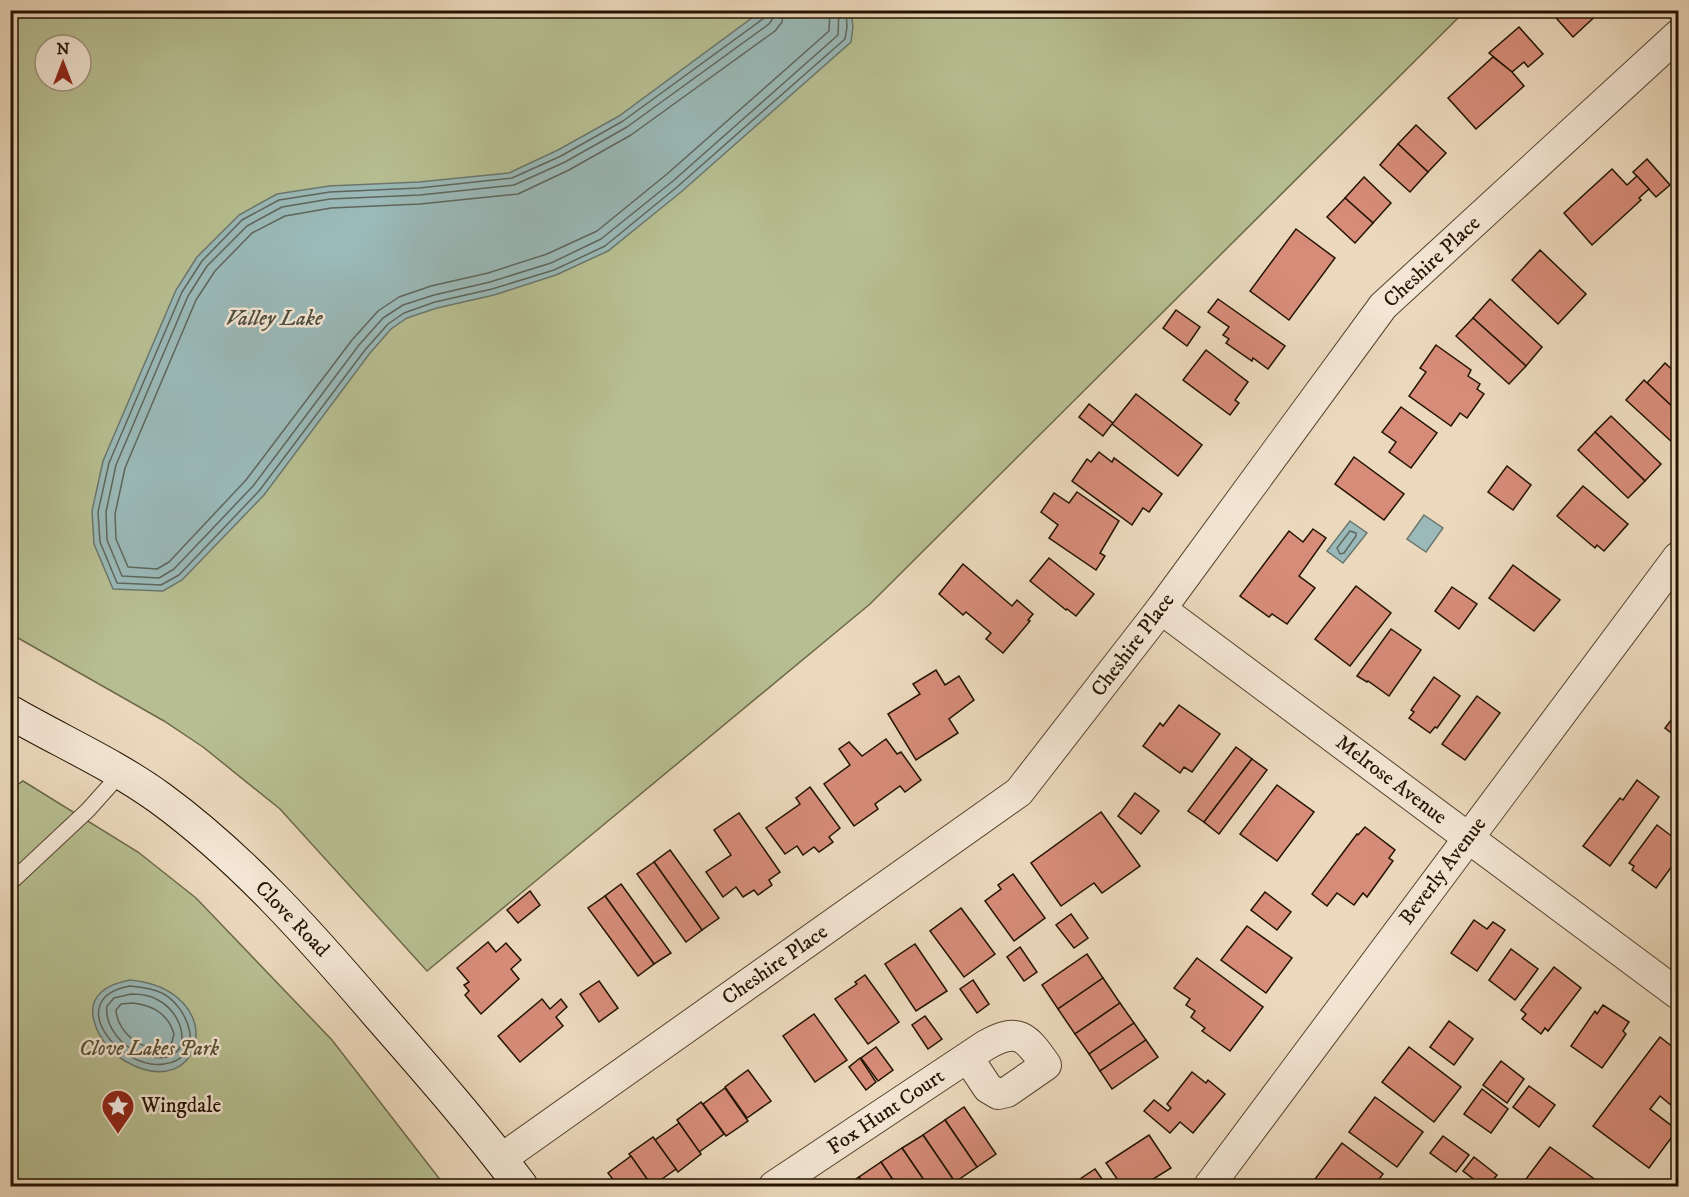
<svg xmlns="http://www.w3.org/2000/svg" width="1689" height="1197" viewBox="0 0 1689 1197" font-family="'IM FELL DW Pica',serif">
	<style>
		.green { fill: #b7bf92; stroke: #6d6949; stroke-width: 1.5; fill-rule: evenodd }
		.water { fill: #9ab9b8; stroke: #6a776e; stroke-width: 1.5 }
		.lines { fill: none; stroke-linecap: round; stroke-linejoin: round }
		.shore { stroke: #5e665c; stroke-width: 1.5 }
		.building { fill: #d68c79; stroke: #231300; stroke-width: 1.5 }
		.lane-casing { stroke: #55442f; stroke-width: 17 }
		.street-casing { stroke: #55442f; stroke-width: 32 }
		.secondary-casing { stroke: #231300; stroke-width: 35 }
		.lane { stroke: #f3e6d4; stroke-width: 15 }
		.street { stroke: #f3e6d4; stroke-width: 30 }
		.secondary { stroke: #f3e6d4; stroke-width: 33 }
		.labels { text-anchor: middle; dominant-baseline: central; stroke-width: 5; stroke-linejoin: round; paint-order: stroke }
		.street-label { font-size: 21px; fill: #231300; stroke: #f3e6d4 }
		.park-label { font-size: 21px; font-style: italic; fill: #574f33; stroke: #f3e6d4 }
		.poi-label { font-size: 21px; fill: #231300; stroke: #f3e6d4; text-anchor: start }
		.water-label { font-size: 22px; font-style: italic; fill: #4d4d40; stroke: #f3e6d4 }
	</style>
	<rect width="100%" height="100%" fill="#ecd9bd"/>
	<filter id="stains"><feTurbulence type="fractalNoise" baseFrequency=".00333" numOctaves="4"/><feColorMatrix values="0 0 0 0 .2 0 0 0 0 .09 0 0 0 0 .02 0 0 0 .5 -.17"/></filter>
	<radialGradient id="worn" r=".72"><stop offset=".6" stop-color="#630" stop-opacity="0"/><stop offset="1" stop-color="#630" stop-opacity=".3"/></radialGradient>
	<g class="green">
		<path d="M10,11H1465L870,604L427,971L280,809L203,747L164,721L11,634ZM45,45H81V81H45Z"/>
		<path d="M23,781L138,852L196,898L332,1040L445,1186H11L10,790Z"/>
	</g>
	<g class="water">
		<path d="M766,11H851L853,27L851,42L681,192L608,251L556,275L494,295L437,308L407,318L391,329L370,353L264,495L182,580L163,591L113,589L94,544L92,511L103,461L176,290L197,257L239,215L277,194L329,186L419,182L509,173L558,150L619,116L756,15Z"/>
		<path d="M1424,515L1443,528L1426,552L1407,539Z"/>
		<path d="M1350,521L1367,533L1343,563L1327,551Z"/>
		<path d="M130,980C232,990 204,1107 125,1061C111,1053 98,1037 94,1021C87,995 108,984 130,980Z"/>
	</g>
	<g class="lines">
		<g class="shore">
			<path d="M767,10L764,18L623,121L561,156L512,178L419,188L330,192L279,200L242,220L202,261L182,292L109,463L98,512L100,542L117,583L161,585L179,575L259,491L365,350L388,324L404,313L435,302L492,289L554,270L605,246L677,187L845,39L847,27L846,10"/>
			<path d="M774,10L773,18L769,24L627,127L565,162L514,185L420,195L330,199L282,207L247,226L207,266L188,296L116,465L106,512L107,540L122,576L159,578L174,569L253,486L359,345L383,318L403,305L434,295L490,282L551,263L601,239L673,181L838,35L839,10"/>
			<path d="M783,10L782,22L775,31L631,135L569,170L518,194L420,204L331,208L285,216L252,233L215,271L196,300L125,468L115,514L116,539L128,567L157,569L169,562L246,480L352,340L378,311L399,297L431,286L488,273L547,254L597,231L667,174L829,31L830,10"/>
			<path d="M1350,531L1356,533V536L1344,553L1340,554L1337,548Z"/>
			<path d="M130,986C141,987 152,988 162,993C189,1007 208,1058 164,1064C119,1071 62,998 130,986Z"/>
			<path d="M131,994C140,994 150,995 158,1000C190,1017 193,1068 148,1056C139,1053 130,1049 123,1043C113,1033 105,1020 107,1006L114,998Z"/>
			<path d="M132,1003C152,1005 168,1013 174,1034L171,1045C148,1057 117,1034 116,1010L121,1004Z"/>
		</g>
	</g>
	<g class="building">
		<path d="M1549,10H1602L1573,37Z"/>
		<path d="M1519,27L1543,54L1528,67L1524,62L1512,72L1489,53Z"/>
		<path d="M1493,57L1512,72L1524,86L1476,129L1448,98Z"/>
		<path d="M1416,125L1446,153L1428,172L1398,144Z"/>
		<path d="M1398,144L1428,172L1410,192L1380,165Z"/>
		<path d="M1647,159L1670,185L1656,197L1633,172Z"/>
		<path d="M1612,169L1627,185L1637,176L1649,189L1639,198L1641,200L1592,245L1564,213Z"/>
		<path d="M1364,177L1391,203L1373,223L1345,198Z"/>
		<path d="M1345,198L1373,223L1355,243L1327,217Z"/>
		<path d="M1296,229L1335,258L1289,320L1250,291Z"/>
		<path d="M1540,250L1586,294L1558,324L1512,280Z"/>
		<path d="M1218,299L1285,346L1268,369L1253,358L1252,361L1226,343L1229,339L1223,335L1229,327L1208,312Z"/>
		<path d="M1490,299L1542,347L1526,366L1473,318Z"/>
		<path d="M1176,310L1200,327L1187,346L1163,328Z"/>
		<path d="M1473,318L1526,366L1509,384L1456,336Z"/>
		<path d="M1436,345L1471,370L1468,376L1480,384L1477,389L1484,394L1467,418L1460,413L1451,426L1409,396L1426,372L1420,368Z"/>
		<path d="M1206,350L1248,382L1235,400L1239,403L1230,415L1183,380Z"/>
		<path d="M1665,363L1678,375V412L1647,383Z"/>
		<path d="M1644,380L1678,412V437L1673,443L1626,400Z"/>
		<path d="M1136,394L1202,445L1178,476L1112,424L1103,436L1079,417L1089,404L1113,423Z"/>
		<path d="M1401,407L1437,433L1411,468L1389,452L1396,442L1382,432Z"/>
		<path d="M1611,416L1661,464L1645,481L1595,432Z"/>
		<path d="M1595,432L1645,481L1628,498L1578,450Z"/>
		<path d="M1099,452L1112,462L1114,458L1162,494L1149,512L1143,508L1132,525L1072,481L1087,459L1091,462Z"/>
		<path d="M1354,457L1404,494L1384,520L1335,484Z"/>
		<path d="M1507,466L1531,485L1513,510L1488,492Z"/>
		<path d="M1583,486L1628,524L1604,551L1597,545L1595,548L1557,516Z"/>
		<path d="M1077,492L1119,521L1100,553L1105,556L1096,570L1049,538L1058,525L1041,512L1054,493L1069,503Z"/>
		<path d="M1313,529L1326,538L1299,576L1315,588L1287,624L1272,614L1269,617L1240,596L1289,531L1303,542Z"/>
		<path d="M1049,558L1094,594L1076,616L1067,609L1066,610L1030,581Z"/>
		<path d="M963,564L1012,606L1017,600L1033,614L1028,620L1030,621L1003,653L986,639L991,633L966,612L963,615L939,594Z"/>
		<path d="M1513,565L1560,600L1534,631L1489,598Z"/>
		<path d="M1356,586L1391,613L1350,666L1315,639Z"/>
		<path d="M1452,587L1477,604L1459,629L1435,611Z"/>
		<path d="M1391,629L1421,650L1389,696L1368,681L1367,682L1357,676Z"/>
		<path d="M936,670L945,685L959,676L974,700L949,719L958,733L916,760L888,714L920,694L913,684Z"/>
		<path d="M1434,677L1460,696L1437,728L1435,727L1430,733L1409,718L1414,712L1411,710Z"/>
		<path d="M1477,696L1500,713L1465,760L1442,744Z"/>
		<path d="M1179,705L1220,734L1192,772L1184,767L1180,773L1143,746L1160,723L1163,726Z"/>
		<path d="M1678,711V738L1665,728Z"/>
		<path d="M886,739L897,754L901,752L921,780L905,792L900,786L875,804L878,809L854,826L824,784L850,765L839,749L849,742L862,756Z"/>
		<path d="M1236,747L1252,759L1204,822L1188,811Z"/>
		<path d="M1252,759L1267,770L1219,834L1204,822Z"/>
		<path d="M1637,780L1659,797L1610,866L1583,846L1620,798L1623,800Z"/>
		<path d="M1277,785L1314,812L1277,861L1240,834Z"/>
		<path d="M810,787L840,828L829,837L833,842L819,852L814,847L803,855L797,846L785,854L766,828L800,804L796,798Z"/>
		<path d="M1135,793L1159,811L1141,834L1118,816Z"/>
		<path d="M1101,812L1140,866L1102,893L1094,883L1061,906L1031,863Z"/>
		<path d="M739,813L780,872L769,880L772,885L758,895L754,890L743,897L736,887L723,897L706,872L731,855L714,830Z"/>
		<path d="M1657,825L1678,841V858L1656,888L1632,870L1634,866L1629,863Z"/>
		<path d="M1365,827L1395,850L1389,858L1393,861L1367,897L1363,893L1354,905L1337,893L1327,906L1312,894L1357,834L1358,835Z"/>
		<path d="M670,850L719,918L702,930L654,862Z"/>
		<path d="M654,862L702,930L686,942L637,874Z"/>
		<path d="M1013,874L1045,918L1014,941L985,901L1001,889L998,885Z"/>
		<path d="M621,884L671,953L654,964L605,896Z"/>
		<path d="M530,891L540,905L518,923L507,910Z"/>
		<path d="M1265,892L1291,912L1277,930L1251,910Z"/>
		<path d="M605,896L654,964L638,976L588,908Z"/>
		<path d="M961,908L995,954L964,977L930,931Z"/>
		<path d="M1071,914L1088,938L1074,948L1056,925Z"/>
		<path d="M1474,920L1487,929L1493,922L1505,930L1477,971L1451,953Z"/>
		<path d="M1247,926L1292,958L1266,993L1221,960Z"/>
		<path d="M488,942L496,952L506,943L521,960L511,969L519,979L481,1014L465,995L469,991L464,985L469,982L457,968Z"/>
		<path d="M915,944L947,991L916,1011L885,964Z"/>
		<path d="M1020,947L1037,972L1024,981L1007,957Z"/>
		<path d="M1511,949L1538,969L1515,1000L1489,980Z"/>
		<path d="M1087,954L1103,978L1058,1009L1042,985Z"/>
		<path d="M1197,958L1263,1007L1230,1051L1202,1031L1205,1028L1191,1017L1195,1011L1186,1005L1190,999L1174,988Z"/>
		<path d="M1554,967L1581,988L1548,1031L1545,1028L1541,1034L1522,1019L1526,1014L1521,1010Z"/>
		<path d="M865,975L899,1022L868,1044L835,999L857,984L855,982Z"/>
		<path d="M1103,978L1120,1003L1075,1034L1058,1009Z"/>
		<path d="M973,980L989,1004L977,1013L960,989Z"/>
		<path d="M599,981L618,1008L599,1022L580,994Z"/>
		<path d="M542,999L550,1009L561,999L567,1007L556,1017L563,1026L520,1062L498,1036Z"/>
		<path d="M1120,1003L1134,1023L1089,1054L1075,1034Z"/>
		<path d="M1603,1005L1629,1022L1623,1031L1626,1034L1602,1068L1571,1046L1595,1011L1597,1014Z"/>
		<path d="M814,1014L847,1060L815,1082L783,1036Z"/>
		<path d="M925,1016L942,1039L928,1049L912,1025Z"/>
		<path d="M1449,1021L1473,1039L1454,1065L1430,1047Z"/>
		<path d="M1134,1023L1146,1040L1100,1071L1089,1054Z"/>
		<path d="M1660,1037L1678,1051V1111L1660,1096L1650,1109L1677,1130L1649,1168L1593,1126Z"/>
		<path d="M1146,1040L1158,1057L1112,1089L1100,1071Z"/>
		<path d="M876,1047L893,1070L878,1081L861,1058Z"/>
		<path d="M1409,1047L1461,1087L1434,1122L1382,1082Z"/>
		<path d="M860,1058L876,1082L866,1090L849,1067Z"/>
		<path d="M1501,1061L1524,1079L1507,1103L1483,1085Z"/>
		<path d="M748,1070L771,1101L747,1118L725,1087Z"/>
		<path d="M1192,1072L1206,1083L1208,1080L1225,1094L1193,1133L1180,1122L1170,1133L1144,1111L1154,1100L1168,1111L1171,1108L1167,1104Z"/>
		<path d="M1529,1086L1555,1105L1539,1127L1513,1107Z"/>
		<path d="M725,1088L748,1121L726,1136L703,1104Z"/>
		<path d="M1482,1089L1508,1109L1491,1133L1464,1114Z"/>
		<path d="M1375,1097L1423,1132L1397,1167L1349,1132Z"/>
		<path d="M701,1102L724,1134L699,1152L677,1120Z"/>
		<path d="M964,1107L996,1154L977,1167L945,1120Z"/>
		<path d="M945,1120L977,1167L955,1182L923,1135Z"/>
		<path d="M679,1123L701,1154L678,1172L655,1140Z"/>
		<path d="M923,1135L955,1182L948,1186H928L902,1148Z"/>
		<path d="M1149,1135L1171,1168L1142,1186H1122L1106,1163Z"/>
		<path d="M1443,1136L1469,1155L1456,1172L1430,1153Z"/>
		<path d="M653,1137L676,1169L652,1186L629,1154Z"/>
		<path d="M1342,1143L1383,1174L1374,1186H1325L1315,1179Z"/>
		<path d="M1550,1147L1604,1186H1536L1526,1179Z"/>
		<path d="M902,1148L928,1186H897L881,1162Z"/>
		<path d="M631,1156L652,1186H618L608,1173Z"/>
		<path d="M1474,1157L1497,1175L1488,1186H1483L1463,1171Z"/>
		<path d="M881,1162L897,1186H865L859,1177Z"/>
		<path d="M1095,1169L1107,1186H1084L1080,1179Z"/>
		<path d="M859,1177L865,1186H845Z"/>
	</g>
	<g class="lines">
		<g class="lane-casing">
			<path id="lane" d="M10,883L88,810L122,772"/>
		</g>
		<g class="street-casing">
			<g id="street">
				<path d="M1161,609L1678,994"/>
				<path d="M501,1159L1019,792L1161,609L1383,306L1678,35"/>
				<path d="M774,1186L986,1045C1019,1026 1027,1038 1046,1065L1007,1092L998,1094L988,1088L968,1058"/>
				<path d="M1209,1186L1678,557"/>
			</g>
		</g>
		<g class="secondary-casing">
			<path id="secondary" d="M10,712C60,741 113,764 160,798C242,858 310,935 376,1012C426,1069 476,1126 521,1186"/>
		</g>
		<use href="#lane" class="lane"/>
		<use href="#street" class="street"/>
		<use href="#secondary" class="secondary"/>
	</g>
	<defs>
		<g id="sight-pin" transform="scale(1.725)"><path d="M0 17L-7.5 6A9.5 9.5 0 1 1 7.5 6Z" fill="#8f2418" stroke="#f3e6d4"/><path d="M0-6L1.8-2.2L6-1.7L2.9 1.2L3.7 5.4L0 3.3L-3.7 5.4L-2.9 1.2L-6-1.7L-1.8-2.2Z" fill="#fff"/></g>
	</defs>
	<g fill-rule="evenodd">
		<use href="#sight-pin" x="118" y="1106"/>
	</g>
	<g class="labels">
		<g class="street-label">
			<text transform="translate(1432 262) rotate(-43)">Cheshire Place</text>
			<text transform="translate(1133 645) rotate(-53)">Cheshire Place</text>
			<text transform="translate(1391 780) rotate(37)">Melrose Avenue</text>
			<text transform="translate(1443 871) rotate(-53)">Beverly Avenue</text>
			<text transform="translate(292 919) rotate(46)">Clove Road</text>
			<text transform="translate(775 965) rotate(-35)">Cheshire Place</text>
			<text transform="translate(886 1112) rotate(-34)">Fox Hunt Court</text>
		</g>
		<g class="park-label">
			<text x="149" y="1049">Clove Lakes Park</text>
		</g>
		<g class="poi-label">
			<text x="141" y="1106">Wingdale</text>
		</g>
		<g class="water-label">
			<text x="274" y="318">Valley Lake</text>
		</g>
	</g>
	<rect width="1689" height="1197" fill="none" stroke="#ecd9bd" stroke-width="36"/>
	<rect x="12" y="12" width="1665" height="1173" fill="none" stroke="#231300" stroke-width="3"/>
	<rect x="18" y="18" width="1653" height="1161" fill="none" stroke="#231300" stroke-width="1.5"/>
	<g transform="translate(63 63)"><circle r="28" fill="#f3e6d4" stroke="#a0927f" stroke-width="1.5"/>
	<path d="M0-4.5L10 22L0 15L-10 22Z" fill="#8f2418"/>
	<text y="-9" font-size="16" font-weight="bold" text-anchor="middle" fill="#231300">N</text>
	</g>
	<rect width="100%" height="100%" filter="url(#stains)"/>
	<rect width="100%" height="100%" fill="url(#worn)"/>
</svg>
